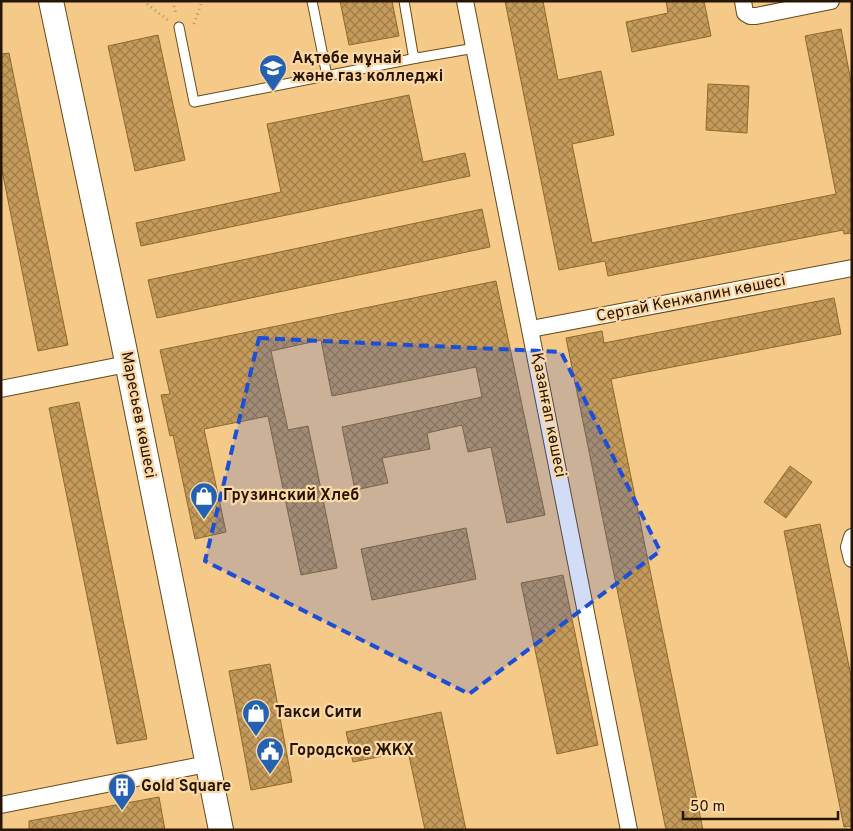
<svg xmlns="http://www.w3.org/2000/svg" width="853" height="831" viewBox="0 0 853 831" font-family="Overpass,sans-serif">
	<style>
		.building { fill: url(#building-cross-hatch); stroke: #916a28 }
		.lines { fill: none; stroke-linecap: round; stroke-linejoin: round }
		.service-casing { stroke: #674a17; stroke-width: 11 }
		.minor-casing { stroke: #674a17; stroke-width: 18 }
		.secondary-casing { stroke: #674a17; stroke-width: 26 }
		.path { stroke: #b5935f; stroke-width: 3; stroke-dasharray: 1 4; stroke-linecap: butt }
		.service { stroke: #fff; stroke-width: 9 }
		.minor { stroke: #fff; stroke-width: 16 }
		.secondary { stroke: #fff; stroke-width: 24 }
		.marked { fill: #1d4ed8; fill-opacity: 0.2; stroke: #1d4ed8; stroke-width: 4; stroke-dasharray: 10 6; stroke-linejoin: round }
		.labels { text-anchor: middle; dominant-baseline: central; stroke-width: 4.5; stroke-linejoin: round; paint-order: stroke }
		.poi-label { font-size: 16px; font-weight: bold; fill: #261600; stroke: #fbd8a5; text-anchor: start }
		.street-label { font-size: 16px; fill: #261600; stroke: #fbd8a5 }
	</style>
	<defs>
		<pattern id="building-cross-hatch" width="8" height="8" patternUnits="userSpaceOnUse" patternTransform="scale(1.25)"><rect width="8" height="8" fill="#c49b5b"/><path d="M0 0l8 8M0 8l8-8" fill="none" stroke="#9f7d49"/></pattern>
	</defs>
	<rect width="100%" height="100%" fill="#f5ca89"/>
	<g class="building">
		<path d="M340,1H392L399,36L349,45Z"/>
		<path d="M505,1H543L558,80L601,71L614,135L572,144L592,243L836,194L805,36L841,29L852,87V233L844,234L843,230L608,276L605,261L559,270Z"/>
		<path d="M666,1H704L711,36L632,52L626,22L668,13Z"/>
		<path d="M158,35L185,160L135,171L108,46Z"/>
		<path d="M9,53L68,345L38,351L1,165V54Z"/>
		<path d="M708,84L749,86L747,133L706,130Z"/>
		<path d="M409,95L423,162L465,153L470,176L141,246L136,223L281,192L267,124Z"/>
		<path d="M482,209L490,247L157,318L148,280Z"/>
		<path d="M496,281L545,515L507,523L491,447L468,452L462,425L427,433L430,449L382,458L388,483L355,490L342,427L482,397L476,367L332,396L321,340L271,351L288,430L308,426L337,568L301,575L268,416L204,429L226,532L195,539L173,435L170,436L161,395L170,394L160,350Z"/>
		<path d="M834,298L841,334L611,379L703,830H666L566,338L602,331L604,343Z"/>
		<path d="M79,402L147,739L117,744L49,408Z"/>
		<path d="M790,466L812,482L786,518L764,502Z"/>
		<path d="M820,524L852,681V826L844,827L784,531Z"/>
		<path d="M466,528L476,579L372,600L361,549Z"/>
		<path d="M563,575L598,745L557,754L521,583Z"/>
		<path d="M270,664L292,782L251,790L229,671Z"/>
		<path d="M441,712L466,830H425L408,751L353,762L346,732Z"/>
		<path d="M159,797L165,830H29V821Z"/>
	</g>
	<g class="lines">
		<g class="service-casing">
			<g id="service">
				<path d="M312,1L327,76"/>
				<path d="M404,1L413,54L417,58L475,48"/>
				<path d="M179,27L194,102L417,58"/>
			</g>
		</g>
		<g class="minor-casing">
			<g id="minor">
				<path d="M465,1L629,830"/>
				<path d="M743,1L745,13L750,16H756L831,1"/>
				<path d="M531,329L852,268"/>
				<path d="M1,389L127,364"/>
				<path d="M852,537L849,547L852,559"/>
				<path d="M1,805L207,764"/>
			</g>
		</g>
		<g class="secondary-casing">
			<path id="secondary" d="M51,1L123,342L221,830"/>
		</g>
		<g class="path">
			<path d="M117,1H129"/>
			<path d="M143,1L168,20"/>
			<path d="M173,1L176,14"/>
			<path d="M194,24L202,1"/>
		</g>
		<use href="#service" class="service"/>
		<use href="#minor" class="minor"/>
		<use href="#secondary" class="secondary"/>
	</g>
	<path class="marked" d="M259,338L561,352L660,551L469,694L205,561Z"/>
	<defs>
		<g id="university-pin" transform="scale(1.4375)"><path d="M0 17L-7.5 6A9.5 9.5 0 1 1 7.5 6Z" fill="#2461b3" stroke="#fbd8a5"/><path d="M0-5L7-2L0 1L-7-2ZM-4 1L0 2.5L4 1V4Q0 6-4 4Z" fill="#fff"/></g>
		<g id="shop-pin" transform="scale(1.4375)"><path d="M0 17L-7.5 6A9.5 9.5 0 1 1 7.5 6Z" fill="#2461b3" stroke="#fbd8a5"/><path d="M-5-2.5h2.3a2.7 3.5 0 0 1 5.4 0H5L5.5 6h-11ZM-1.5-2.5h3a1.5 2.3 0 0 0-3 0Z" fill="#fff"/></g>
		<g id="civic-pin" transform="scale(1.4375)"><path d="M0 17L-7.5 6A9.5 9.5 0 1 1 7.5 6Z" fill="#2461b3" stroke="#fbd8a5"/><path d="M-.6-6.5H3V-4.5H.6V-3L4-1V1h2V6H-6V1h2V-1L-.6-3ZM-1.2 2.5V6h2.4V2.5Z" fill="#fff"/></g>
		<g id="building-pin" transform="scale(1.4375)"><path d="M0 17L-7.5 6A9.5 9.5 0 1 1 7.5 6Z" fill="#2461b3" stroke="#fbd8a5"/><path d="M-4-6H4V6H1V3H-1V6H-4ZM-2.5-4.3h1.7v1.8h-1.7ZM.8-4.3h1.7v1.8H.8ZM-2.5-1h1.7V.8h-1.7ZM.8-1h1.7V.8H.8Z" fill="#fff"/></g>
	</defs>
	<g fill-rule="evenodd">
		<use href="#university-pin" x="273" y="68"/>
		<use href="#shop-pin" x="204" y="496"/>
		<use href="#shop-pin" x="256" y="713"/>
		<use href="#civic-pin" x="270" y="751"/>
		<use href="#building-pin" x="122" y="787"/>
	</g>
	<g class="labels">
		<g class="poi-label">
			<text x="292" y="59">Ақтөбе мұнай<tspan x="292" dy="18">және газ колледжі</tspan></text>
			<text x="223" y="496">Грузинский Хлеб</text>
			<text x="275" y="713">Такси Сити</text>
			<text x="289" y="751">Городское ЖКХ</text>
			<text x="141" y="787">Gold Square</text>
		</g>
		<g class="street-label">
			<text transform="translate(691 299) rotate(-11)">Сертай Кенжалин көшесі</text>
			<text transform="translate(138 415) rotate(79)">Маресьев көшесі</text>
			<text transform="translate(548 415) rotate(79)">Қазанғап көшесі</text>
		</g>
	</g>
	<rect width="853" height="831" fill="none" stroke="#261600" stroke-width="5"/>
	<path d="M683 811v8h155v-8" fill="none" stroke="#261600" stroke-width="2.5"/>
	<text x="690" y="811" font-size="15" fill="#261600" stroke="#fbd8a5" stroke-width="4" paint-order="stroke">50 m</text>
</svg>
